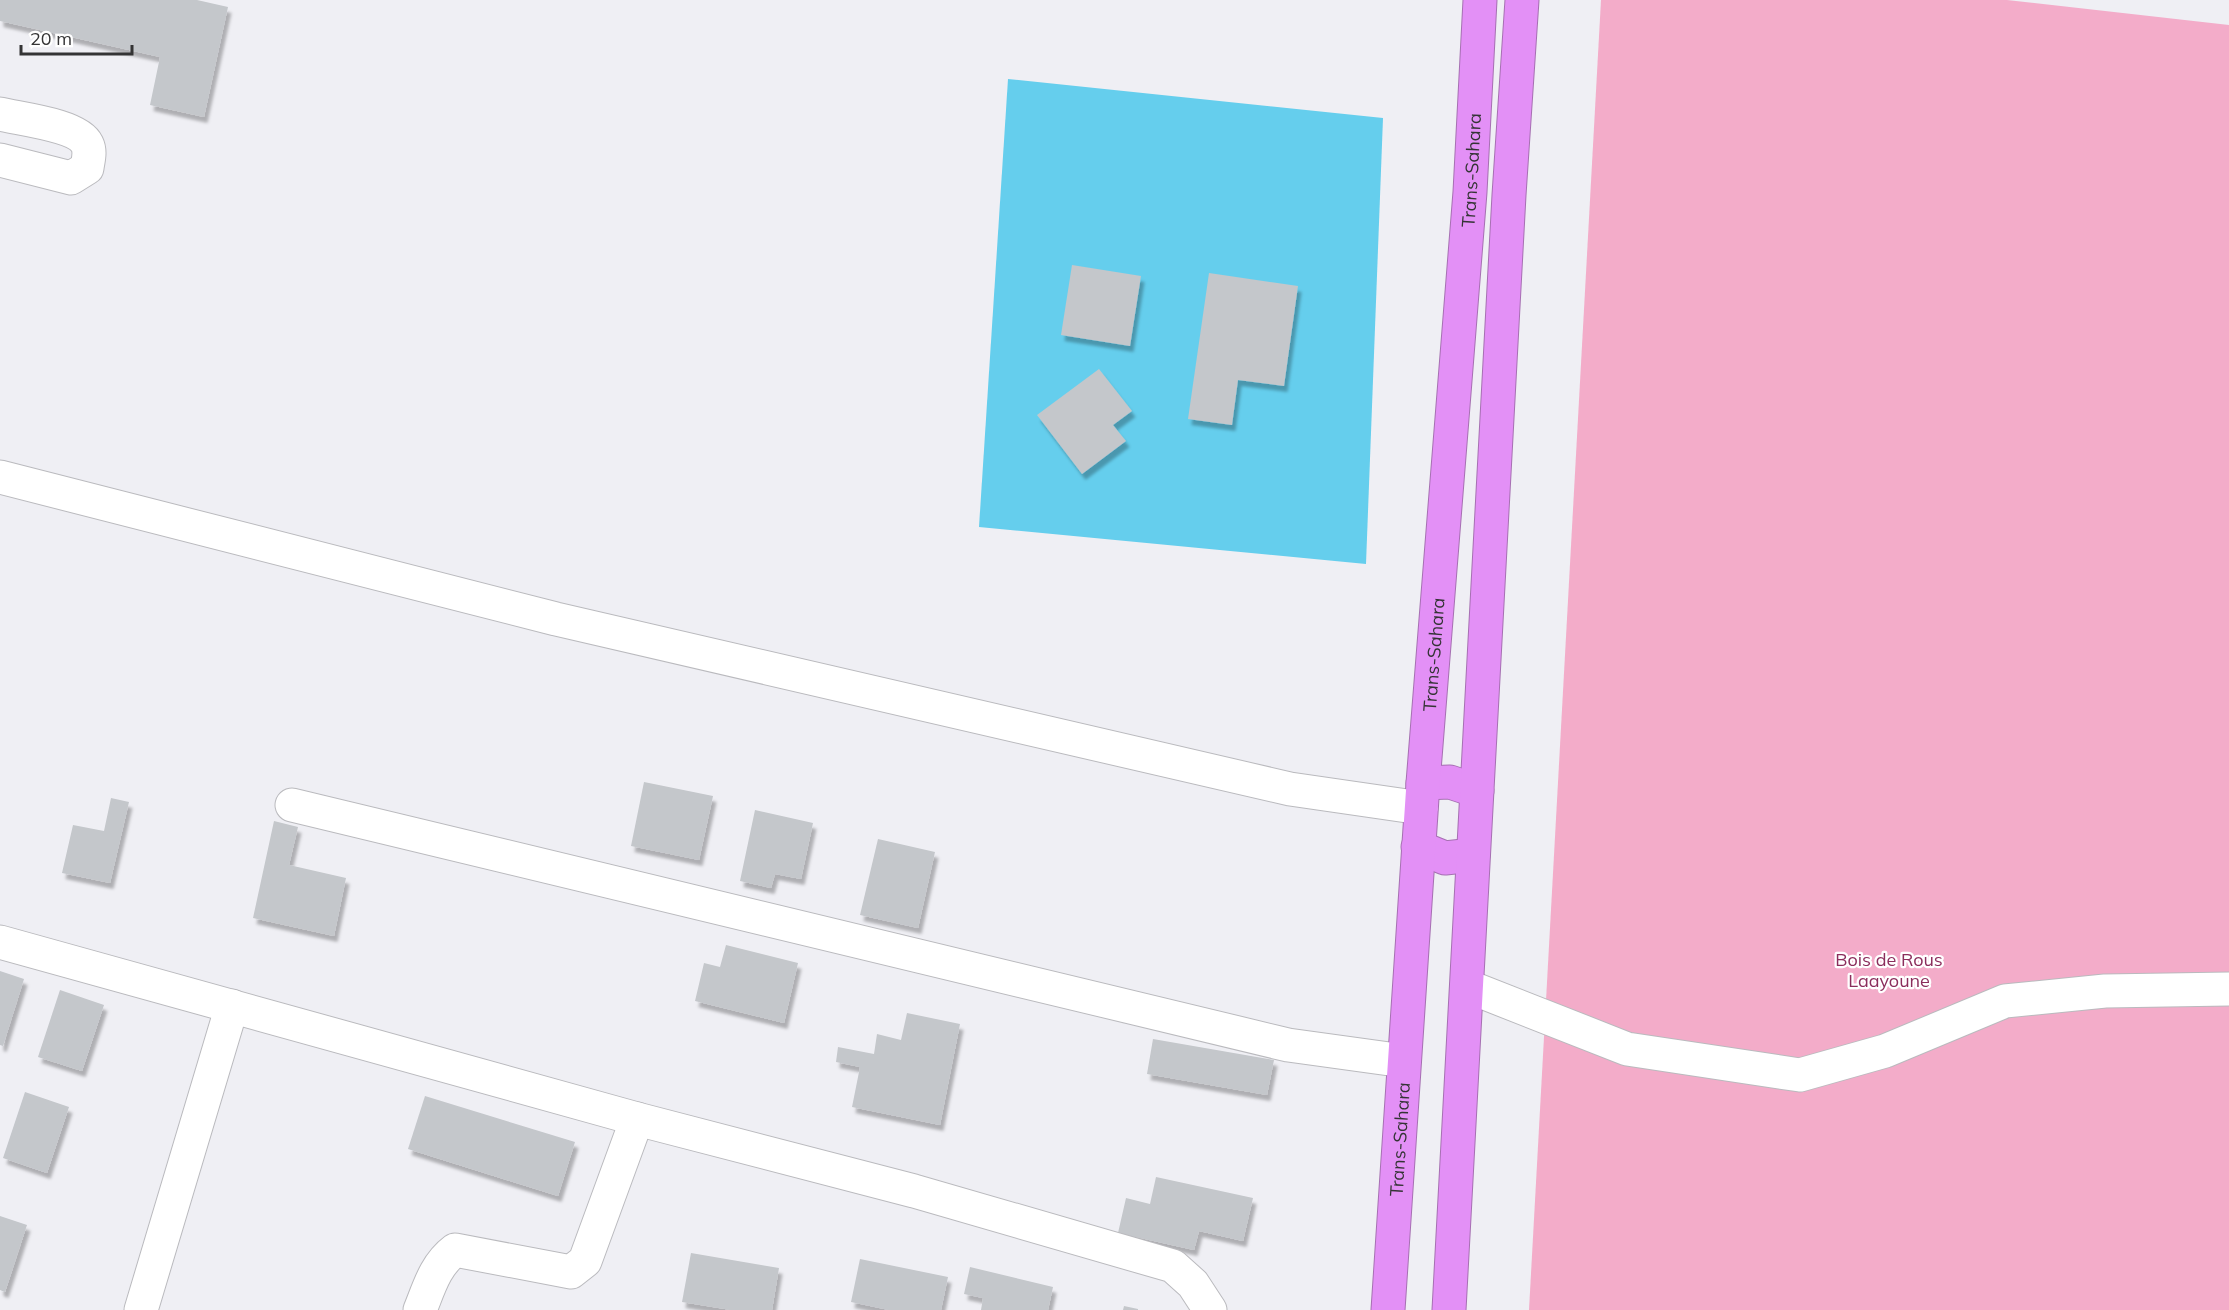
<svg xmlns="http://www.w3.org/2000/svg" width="2229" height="1310" viewBox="0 0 2229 1310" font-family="Mulish,sans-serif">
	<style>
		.green { fill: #f3acc9 }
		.water { fill: #65ceed }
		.building { fill: #c4c7cb; filter: url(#shadow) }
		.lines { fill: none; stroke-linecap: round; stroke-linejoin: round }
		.minor-casing { stroke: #bababe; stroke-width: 35 }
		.highway-casing { stroke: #a670b2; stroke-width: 35 }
		.minor { stroke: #fff; stroke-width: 33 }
		.highway { stroke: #e390f6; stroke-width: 33 }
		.labels { text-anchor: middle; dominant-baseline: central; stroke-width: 4.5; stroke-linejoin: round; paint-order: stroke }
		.street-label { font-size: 18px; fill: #343435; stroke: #fff }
		.park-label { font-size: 18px; fill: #8b2d5c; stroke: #fff }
	</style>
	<defs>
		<filter id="shadow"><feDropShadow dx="3.5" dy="6" stdDeviation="1.5" flood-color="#0004"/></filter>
	</defs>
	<rect width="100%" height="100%" fill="#efeff4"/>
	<path class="green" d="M1601,0H2007L2229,25V1310H1529Z"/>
	<path class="water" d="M1008,79L1383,118L1366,564L979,527Z"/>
	<g class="building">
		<path d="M0,0H197L228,7L204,117L150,105L160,57L0,21Z"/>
		<path d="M1072,265L1141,276L1130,346L1061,335Z"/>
		<path d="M1209,273L1298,286L1284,386L1238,380L1232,425L1188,419Z"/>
		<path d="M1099,369L1132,411L1113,425L1126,441L1082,474L1037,415Z"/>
		<path d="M644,782L713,796L699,860L631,846Z"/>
		<path d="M111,798L129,802L110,883L62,873L73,825L104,831Z"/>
		<path d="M755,810L813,823L801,879L775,874L771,888L740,881Z"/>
		<path d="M274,821L298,827L289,865L346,878L334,936L253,918Z"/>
		<path d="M878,839L935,852L918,928L860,915Z"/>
		<path d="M726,945L798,963L784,1023L695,1001L704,963L720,967Z"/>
		<path d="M0,971L24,979L3,1046L0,1045Z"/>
		<path d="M60,990L104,1005L82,1071L38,1057Z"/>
		<path d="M907,1013L960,1024L940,1125L852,1107L860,1067L836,1062L838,1047L874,1054L877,1034L901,1040Z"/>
		<path d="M1153,1039L1274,1060L1267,1095L1147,1074Z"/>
		<path d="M25,1092L69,1107L47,1173L3,1158Z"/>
		<path d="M425,1096L575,1142L558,1196L408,1149Z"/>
		<path d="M1156,1177L1253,1198L1243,1241L1199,1231L1194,1250L1118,1233L1126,1198L1150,1204Z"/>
		<path d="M0,1216L27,1225L5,1292L0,1290Z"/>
		<path d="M691,1253L779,1268L772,1310H731L682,1302Z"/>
		<path d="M860,1259L948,1277L941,1310H889L851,1302Z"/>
		<path d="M970,1267L1053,1287L1048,1310H981L983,1298L964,1294Z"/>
		<path d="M1124,1306L1138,1309V1310H1123Z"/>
	</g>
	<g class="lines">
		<g class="minor-casing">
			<g id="minor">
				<path d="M0,114C20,119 78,125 87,144C91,152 88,160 87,168L71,178L0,160"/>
				<path d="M0,477L556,619L1290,789L1421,808"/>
				<path d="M292,805L1288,1045L1404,1061"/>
				<path d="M0,942L637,1119L914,1191L1173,1266L1193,1284L1210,1310"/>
				<path d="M1467,986L1627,1049L1800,1075L1885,1051L2005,1001L2105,991L2229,989"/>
				<path d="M141,1310L232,1006"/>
				<path d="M420,1310C429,1288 435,1265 455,1250L571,1272L585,1261L637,1119"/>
			</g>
		</g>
		<g class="highway-casing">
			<g id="highway">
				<path d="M1423,783L1450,782L1477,791"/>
				<path d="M1418,847L1445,858L1473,855"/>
				<path id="s1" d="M1388,1310L1423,783L1470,192L1480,0"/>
				<path d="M1449,1310L1509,195L1522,0"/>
			</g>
		</g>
		<use href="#minor" class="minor"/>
		<use href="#highway" class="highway"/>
	</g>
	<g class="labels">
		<g class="street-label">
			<text stroke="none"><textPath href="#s1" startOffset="1143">Trans-Sahara</textPath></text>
			<text stroke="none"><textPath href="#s1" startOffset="657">Trans-Sahara</textPath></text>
			<text stroke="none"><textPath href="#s1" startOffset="171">Trans-Sahara</textPath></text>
		</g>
		<g class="park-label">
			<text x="1889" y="959">Bois de Rous<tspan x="1889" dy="21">Laayoune</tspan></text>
		</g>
	</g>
	<path d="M21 45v9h111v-9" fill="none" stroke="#343435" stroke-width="3"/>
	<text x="30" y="45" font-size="18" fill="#343435" stroke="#ffffff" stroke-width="4.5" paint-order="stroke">20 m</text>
</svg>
